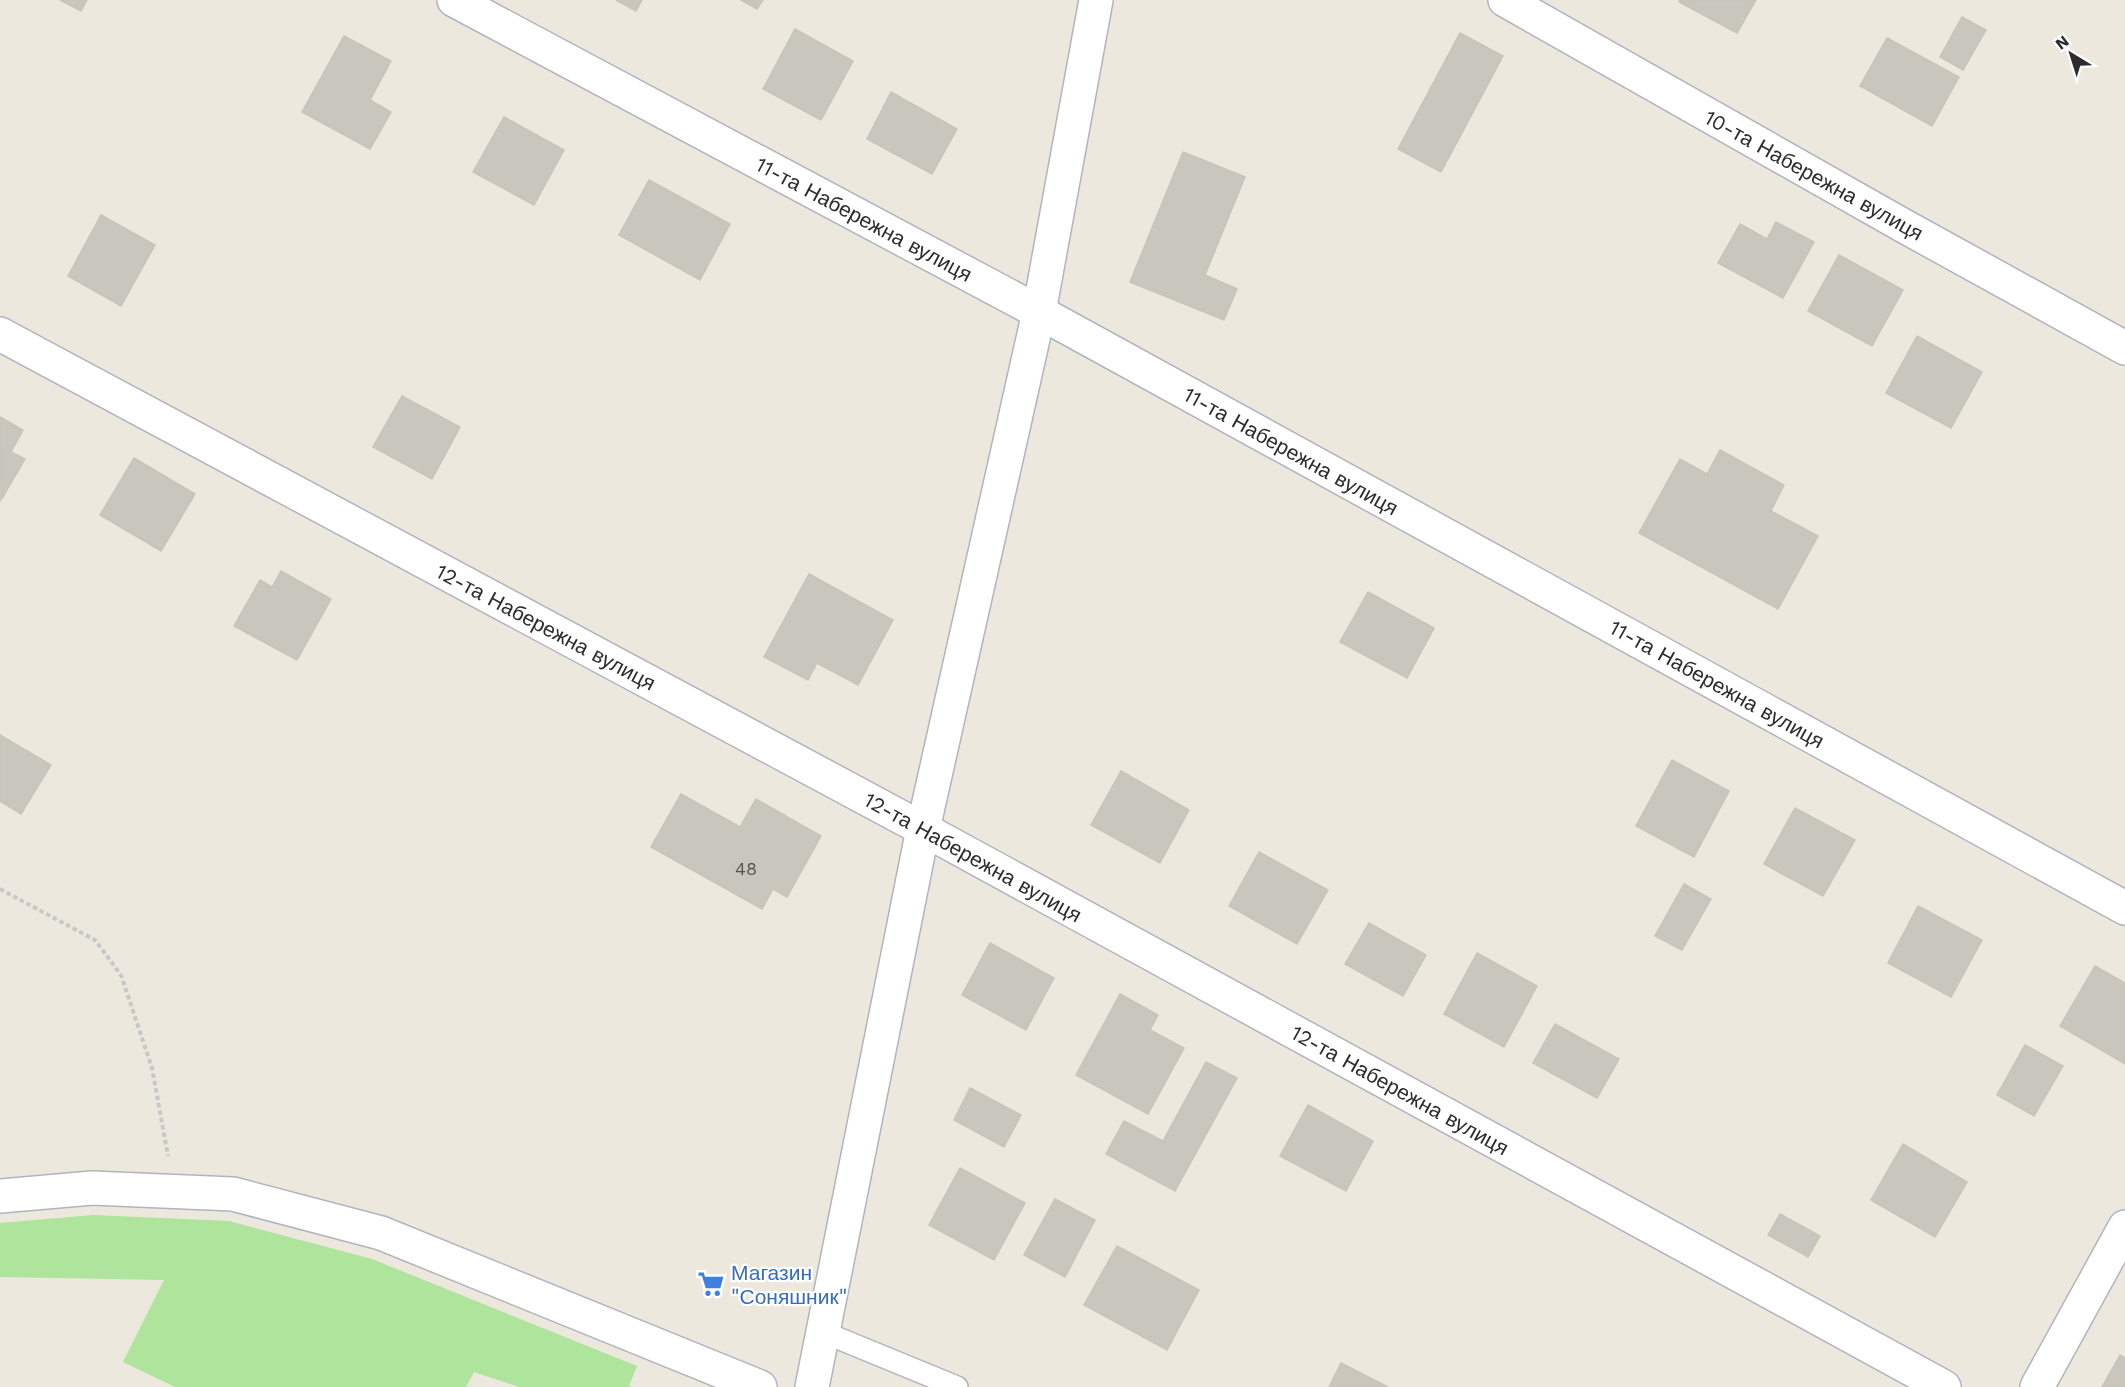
<svg xmlns="http://www.w3.org/2000/svg" width="2125" height="1387" viewBox="0 0 2125 1387" font-family="'Work Sans',sans-serif">
	<style>
		.green { fill: #aee49b }
		.building { fill: #c9c6bd; stroke: #c9c4b8; stroke-width: 1.5 }
		.lines { fill: none; stroke-linecap: round; stroke-linejoin: round }
		.service-casing { stroke: #b2b3bf; stroke-width: 24 }
		.minor-casing { stroke: #b2b3bf; stroke-width: 36 }
		.tertiary-casing { stroke: #b2b3bf; stroke-width: 36 }
		.path { stroke: #c8c8c8; stroke-width: 4; stroke-dasharray: 4.5 3; stroke-linecap: butt }
		.service { stroke: #fff; stroke-width: 21 }
		.minor { stroke: #fff; stroke-width: 33 }
		.tertiary { stroke: #fff; stroke-width: 33 }
		.labels { text-anchor: middle; dominant-baseline: central; stroke-width: 4.5; stroke-linejoin: round; paint-order: stroke }
		.number-label { font-size: 18px; fill: #535250 }
		.street-label { font-size: 21px; fill: #2c2c2c; stroke: #fff }
		.shop-label { font-size: 21px; fill: #366cbe; stroke: #fff; text-anchor: start }
	</style>
	<rect width="100%" height="100%" fill="#ede8de"/>
	<path class="green" d="M93,1215L229,1221L372,1259L637,1366L629,1386L632,1387H519L474,1372L466,1387H175L123,1362L164,1280L0,1277V1223Z"/>
	<g class="building">
		<path d="M60,0H87L81,11Z"/>
		<path d="M616,0H642L636,11Z"/>
		<path d="M741,0H763L757,9Z"/>
		<path d="M1680,0H1756L1737,33L1679,2Z"/>
		<path d="M1962,17L1986,30L1963,70L1940,57Z"/>
		<path d="M795,29L853,61L821,120L763,89Z"/>
		<path d="M1460,33L1503,56L1441,172L1398,149Z"/>
		<path d="M344,36L391,61L370,100L391,112L370,149L302,112Z"/>
		<path d="M1887,38L1959,77L1932,126L1860,86Z"/>
		<path d="M891,92L957,129L932,174L867,139Z"/>
		<path d="M504,117L564,150L534,205L473,172Z"/>
		<path d="M1183,152L1245,177L1205,275L1237,289L1224,320L1130,282Z"/>
		<path d="M649,180L730,224L700,280L619,235Z"/>
		<path d="M101,215L155,245L121,306L68,276Z"/>
		<path d="M1776,222L1814,242L1783,298L1718,263L1740,224L1767,239Z"/>
		<path d="M1839,255L1903,290L1872,346L1808,311Z"/>
		<path d="M1917,336L1982,372L1951,428L1886,393Z"/>
		<path d="M402,396L460,427L432,479L373,447Z"/>
		<path d="M0,417L23,430L11,452L25,459L1,500Z"/>
		<path d="M1720,450L1784,485L1771,511L1818,536L1778,609L1639,533L1680,459L1707,474Z"/>
		<path d="M134,458L195,494L161,551L100,515Z"/>
		<path d="M281,571L331,599L297,660L234,626L260,580L272,587Z"/>
		<path d="M809,574L893,620L858,685L817,663L808,680L764,657Z"/>
		<path d="M1368,592L1434,628L1407,678L1340,642Z"/>
		<path d="M0,735L51,765L21,814L0,801Z"/>
		<path d="M1672,760L1729,791L1694,857L1636,826Z"/>
		<path d="M1121,771L1189,810L1160,863L1091,825Z"/>
		<path d="M681,794L740,827L756,799L821,836L787,897L773,889L762,909L651,847Z"/>
		<path d="M1795,808L1855,840L1823,896L1764,864Z"/>
		<path d="M1259,852L1328,890L1297,944L1229,906Z"/>
		<path d="M1684,884L1711,899L1682,950L1655,936Z"/>
		<path d="M1918,906L1982,940L1951,997L1888,963Z"/>
		<path d="M1369,923L1426,955L1403,996L1345,964Z"/>
		<path d="M990,943L1054,978L1026,1030L962,995Z"/>
		<path d="M1477,953L1537,986L1504,1047L1444,1014Z"/>
		<path d="M2095,966L2125,983V1064L2060,1026Z"/>
		<path d="M1120,994L1158,1015L1150,1030L1184,1048L1148,1114L1076,1075Z"/>
		<path d="M1555,1024L1619,1059L1597,1098L1533,1063Z"/>
		<path d="M2025,1045L2063,1066L2034,1116L1997,1095Z"/>
		<path d="M1206,1062L1237,1078L1175,1191L1106,1154L1124,1121L1163,1141Z"/>
		<path d="M970,1088L1021,1115L1004,1147L954,1120Z"/>
		<path d="M1308,1105L1373,1141L1346,1191L1280,1156Z"/>
		<path d="M1903,1144L1967,1182L1935,1237L1871,1200Z"/>
		<path d="M960,1168L1025,1203L994,1260L929,1225Z"/>
		<path d="M1055,1199L1095,1220L1065,1277L1024,1255Z"/>
		<path d="M1780,1214L1820,1236L1808,1257L1768,1235Z"/>
		<path d="M1117,1246L1199,1290L1167,1350L1084,1305Z"/>
		<path d="M2120,1355L2125,1358V1387H2102Z"/>
		<path d="M1341,1363L1388,1387H1329Z"/>
	</g>
	<g class="lines">
		<g class="service-casing">
			<path id="service" d="M823,1332L957,1387"/>
		</g>
		<g class="minor-casing">
			<g id="minor">
				<path d="M454,0L1039,312L2125,908"/>
				<path d="M1505,0L1904,226L2125,348"/>
				<path d="M0,334L923,829L1944,1387"/>
				<path d="M812,1387L923,829L1039,312L1096,0"/>
				<path d="M2037,1387L2125,1227"/>
			</g>
		</g>
		<g class="tertiary-casing">
			<path id="tertiary" d="M0,1196L92,1188L233,1194L381,1233L760,1387"/>
		</g>
		<path class="path" d="M0,889L95,940L121,975L152,1068L168,1156"/>
		<use href="#service" class="service"/>
		<use href="#minor" class="minor"/>
		<use href="#tertiary" class="tertiary"/>
	</g>
	<defs>
		<g id="supermarket-bare" transform="scale(2.07)"><path d="M-6-5.5h2.5l.6 2H6L4.5 2H-2.5L-4.4-4H-6ZM-1.5 3.2a1.3 1.3 0 1 0 .1 0ZM3 3.2a1.3 1.3 0 1 0 .1 0Z" fill="#3f7fe0" stroke="#fff" stroke-width="2.5" paint-order="stroke"/></g>
	</defs>
	<g fill-rule="evenodd">
		<use href="#supermarket-bare" x="711" y="1284"/>
	</g>
	<g class="labels">
		<g class="number-label">
			<text x="746" y="868">48</text>
		</g>
		<g class="street-label">
			<text transform="translate(1814 175) rotate(29)">10-та Набережна вулиця</text>
			<text transform="translate(864 219) rotate(28)">11-та Набережна вулиця</text>
			<text transform="translate(1291 451) rotate(29)">11-та Набережна вулиця</text>
			<text transform="translate(546 627) rotate(28)">12-та Набережна вулиця</text>
			<text transform="translate(1717 684) rotate(29)">11-та Набережна вулиця</text>
			<text transform="translate(973 857) rotate(29)">12-та Набережна вулиця</text>
			<text transform="translate(1400 1090) rotate(29)">12-та Набережна вулиця</text>
		</g>
		<g class="shop-label">
			<text x="731" y="1272">Магазин<tspan x="731" dy="24">"Соняшник"</tspan></text>
		</g>
	</g>
	<g transform="translate(2071 54) rotate(322)" stroke="#ffffff" stroke-width="4.5" paint-order="stroke">
	<path d="M0-4.5L10 22L0 15L-10 22Z" fill="#2c2c2c"/>
	<text y="-9" font-size="16" font-weight="bold" text-anchor="middle" fill="#2c2c2c">N</text>
	</g>
</svg>
